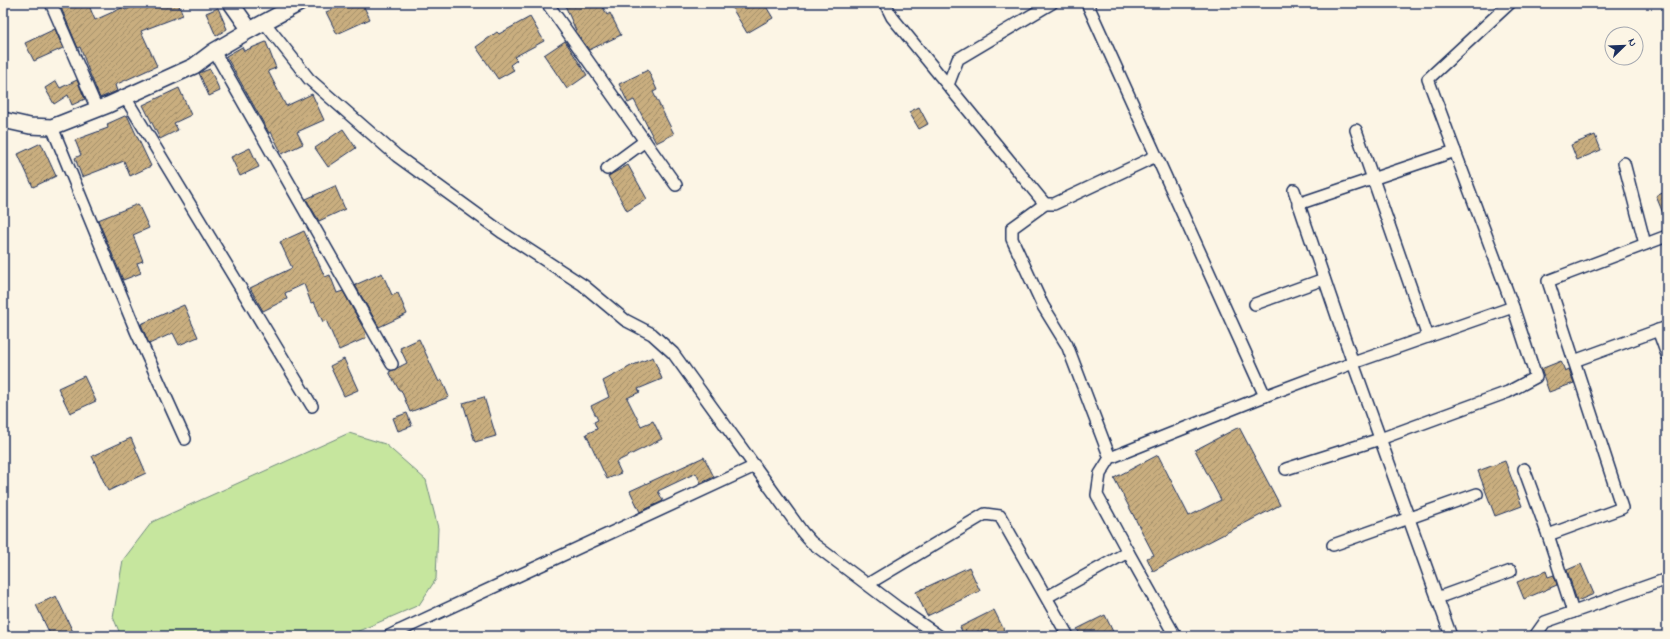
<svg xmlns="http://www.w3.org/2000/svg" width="1670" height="639" viewBox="0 0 1670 639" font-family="'Indie Flower',sans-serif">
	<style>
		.garden { fill: #c6e69e; stroke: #708a7e }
		.building { fill: url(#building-hatch); stroke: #1b2f5e }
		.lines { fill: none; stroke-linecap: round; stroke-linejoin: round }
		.street-casing { stroke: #1b2f5e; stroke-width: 14 }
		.secondary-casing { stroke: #1b2f5e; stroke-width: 18 }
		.street { stroke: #fcf5e5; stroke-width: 11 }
		.secondary { stroke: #fcf5e5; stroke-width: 15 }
	</style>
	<defs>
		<pattern id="building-hatch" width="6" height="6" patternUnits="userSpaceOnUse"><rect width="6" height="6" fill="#c9ae7f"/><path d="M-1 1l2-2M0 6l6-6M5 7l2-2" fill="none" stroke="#a28e6b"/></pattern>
	</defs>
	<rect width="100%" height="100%" fill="#fcf5e5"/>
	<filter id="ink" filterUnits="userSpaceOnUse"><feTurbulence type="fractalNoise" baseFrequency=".025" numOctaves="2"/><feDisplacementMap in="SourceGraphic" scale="8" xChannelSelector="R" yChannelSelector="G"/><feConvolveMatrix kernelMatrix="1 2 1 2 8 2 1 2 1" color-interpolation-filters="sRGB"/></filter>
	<g filter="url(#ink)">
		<path class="garden" d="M349,433L385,444L426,480L438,528L436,579L419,605L347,636H121L113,617L123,560L152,522Z"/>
		<g class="building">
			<path d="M59,3H88L95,20L124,7L125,10L142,3H178L183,15L141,31L157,66L115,85L117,91L100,98L90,74L80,47L78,48Z"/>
			<path d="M342,3H362L370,19L337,34L326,12L342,5Z"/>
			<path d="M564,3H601L607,15L610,13L621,35L589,50L577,33Z"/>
			<path d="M729,3H764L773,18L747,33Z"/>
			<path d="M218,8L227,29L216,36L206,13Z"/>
			<path d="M530,17L544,41L514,57L517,60L510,65L514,70L498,79L476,47L497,32L499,34Z"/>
			<path d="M55,29L63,48L34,61L25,43Z"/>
			<path d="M565,41L587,75L567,89L544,55Z"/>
			<path d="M266,42L276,68L268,71L286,106L312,94L324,120L297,132L303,144L282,154L271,132L269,133L226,56L242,47L244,51Z"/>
			<path d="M210,69L220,91L209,96L199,73Z"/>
			<path d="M648,70L657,90L653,92L674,134L656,143L634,100L628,103L619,84Z"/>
			<path d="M77,80L85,99L72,105L68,95L54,104L45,88L56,81L60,88Z"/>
			<path d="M179,88L191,115L174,123L178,130L160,139L143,105Z"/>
			<path d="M919,107L928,124L919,129L909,112Z"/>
			<path d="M127,115L151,166L130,176L124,161L82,177L75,158L81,155L75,140L108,128L107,124Z"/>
			<path d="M343,129L356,148L328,167L315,148Z"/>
			<path d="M1595,135L1601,150L1577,160L1571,145Z"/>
			<path d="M41,143L56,176L33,187L18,154Z"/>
			<path d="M250,148L259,167L240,176L231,157Z"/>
			<path d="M628,165L647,199L627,211L608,176Z"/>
			<path d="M335,186L345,209L319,221L306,199Z"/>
			<path d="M1667,191V223L1656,196Z"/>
			<path d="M138,204L149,228L133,235L143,261L137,263L141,273L123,280L98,220Z"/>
			<path d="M304,231L325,277L330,275L337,293L343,291L366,333L365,334L366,338L339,350L326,320L323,322L314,302L311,303L304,284L285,293L287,299L263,311L250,288L292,268L280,242Z"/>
			<path d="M382,273L392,295L398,293L407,314L379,327L355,285Z"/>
			<path d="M184,305L198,337L179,345L173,333L149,344L141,324Z"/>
			<path d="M419,339L439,382L442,380L449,397L410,412L401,390H399L389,372L407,363L400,348Z"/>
			<path d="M653,357L662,379L638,389L640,392L627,398L641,426L653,421L662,439L616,462L621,473L607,479L586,434L597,429L594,422L598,420L591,406L609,397L603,381L631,366Z"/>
			<path d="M344,359L358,390L344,396L330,366Z"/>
			<path d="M1561,361L1565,371L1569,369L1574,383L1549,392L1541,369Z"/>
			<path d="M84,376L96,401L70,413L58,388Z"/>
			<path d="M484,397L496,436L475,442L463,403Z"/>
			<path d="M407,413L412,426L398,431L393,418Z"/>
			<path d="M1239,427L1280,505L1153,571L1147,558L1154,555L1114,478L1158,455L1189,516L1221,500L1195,450Z"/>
			<path d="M131,438L146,473L108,491L92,456Z"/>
			<path d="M704,457L714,477L701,483L696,473L658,491L663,501L640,512L630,491Z"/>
			<path d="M1505,461L1522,506L1495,516L1478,471Z"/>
			<path d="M1581,564L1594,594L1577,601L1567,570Z"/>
			<path d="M969,567L980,591L927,616L916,592Z"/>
			<path d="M1546,571L1548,577L1554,575L1557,585L1524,599L1517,582Z"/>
			<path d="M56,596L75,636H51L36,605Z"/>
			<path d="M994,610L1007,636H981L979,631L969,636H964L960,627Z"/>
			<path d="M1105,615L1115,636H1081L1077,629Z"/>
		</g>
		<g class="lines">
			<g class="street-casing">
				<g id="street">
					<path d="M51,3L97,109"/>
					<path d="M547,3L676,185"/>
					<path d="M885,3L892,17L1045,204"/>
					<path d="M1087,3L1265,396"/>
					<path d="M264,22L309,79L397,156L503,233L583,285L625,320L652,334L673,353L803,533L811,542L897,607L939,636"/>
					<path d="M214,51L392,364"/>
					<path d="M948,85L958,59L1052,3"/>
					<path d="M125,97L312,406"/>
					<path d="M52,127L136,331L185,439"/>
					<path d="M1356,130L1428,337"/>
					<path d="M1624,163L1645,244"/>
					<path d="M607,169L645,141"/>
					<path d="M1294,190L1353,363L1513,307L1428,79L1510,3"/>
					<path d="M1298,204L1455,151"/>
					<path d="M1255,304L1324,279"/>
					<path d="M1658,330L1667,355"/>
					<path d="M1574,361L1667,327"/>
					<path d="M1110,458L1067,345L1043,306L1012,239V228L1045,204H1054L1156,156"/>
					<path d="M1286,469L1380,439L1508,392L1536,377L1513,307"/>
					<path d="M1524,469L1548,535"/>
					<path d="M1333,545L1477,494"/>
					<path d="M1128,552L1097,495L1100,474L1110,458L1265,396L1353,363L1451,636"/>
					<path d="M868,584L985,514L1000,516L1068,636"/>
					<path d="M1047,597L1128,552L1175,636"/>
					<path d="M1437,598L1511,571"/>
					<path d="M1573,612L1548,535L1622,508L1548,281L1667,236"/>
					<path d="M399,631L755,466"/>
					<path d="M389,636L399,631L402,636"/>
					<path d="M1535,636L1545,622L1667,579"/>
				</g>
			</g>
			<g class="secondary-casing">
				<g id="secondary">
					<path d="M231,3L250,30"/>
					<path d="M3,120L30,126L52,127L108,105L194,66L214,51L250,30L300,3"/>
				</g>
			</g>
			<use href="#street" class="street"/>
			<use href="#secondary" class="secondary"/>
		</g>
	</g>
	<rect width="1670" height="639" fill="none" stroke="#fcf5e5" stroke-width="16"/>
	<rect x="8" y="8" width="1654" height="623" fill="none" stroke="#1b2f5e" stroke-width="1.5" filter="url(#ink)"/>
	<g transform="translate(1624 46) rotate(67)"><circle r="19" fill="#fcf5e5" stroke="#a2a6af"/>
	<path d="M0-3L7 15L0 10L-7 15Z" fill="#1b2f5e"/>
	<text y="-6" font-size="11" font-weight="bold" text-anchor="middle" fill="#1b2f5e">N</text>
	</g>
</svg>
